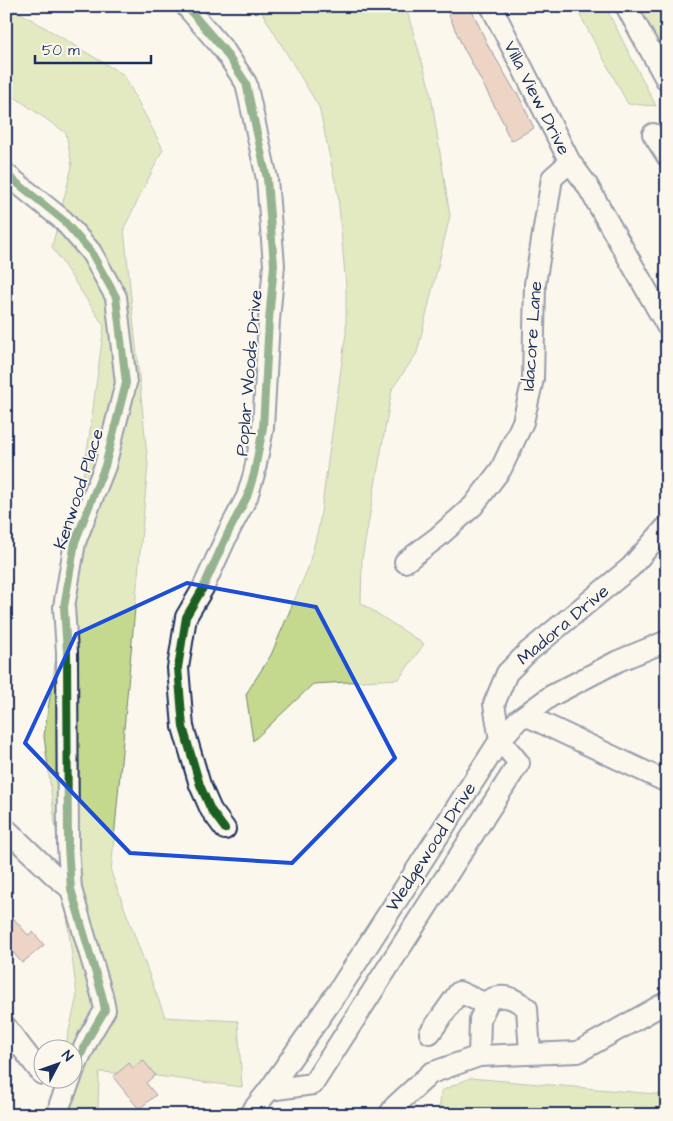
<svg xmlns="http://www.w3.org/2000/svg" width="673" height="1121" viewBox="0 0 673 1121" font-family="'Architects Daughter',sans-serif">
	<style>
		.green { fill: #c5d98e; stroke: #708476 }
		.building { fill: #dea993; stroke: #1b2f5e }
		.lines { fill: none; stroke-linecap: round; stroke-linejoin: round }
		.minor-casing { stroke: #1b2f5e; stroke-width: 24 }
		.minor { stroke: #fbf7ec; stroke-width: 20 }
		.cycleway-casing { stroke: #fbf7ec; stroke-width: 11 }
		.cycleway { stroke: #1b5e20; stroke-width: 8 }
		.marked { fill: none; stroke: #1d4ed8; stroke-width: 4; stroke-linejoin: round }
		.labels { text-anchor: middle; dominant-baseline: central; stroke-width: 4; stroke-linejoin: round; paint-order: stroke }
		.street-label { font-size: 18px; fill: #1b2f5e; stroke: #fbf7ec }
	</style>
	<rect width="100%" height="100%" fill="#fbf7ec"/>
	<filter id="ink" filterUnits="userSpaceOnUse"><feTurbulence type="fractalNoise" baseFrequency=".02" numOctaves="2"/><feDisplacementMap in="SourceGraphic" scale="10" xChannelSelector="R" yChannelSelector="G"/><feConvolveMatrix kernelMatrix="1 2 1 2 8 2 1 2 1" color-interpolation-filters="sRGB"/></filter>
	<g filter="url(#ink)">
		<g class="green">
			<path d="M6,6H9L124,75L163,149L124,228L148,465L111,872L165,1017L238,1021L242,1087L149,1075L99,1072L98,1115H51L59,1079L72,1078V1048H65L77,996L44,736L89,438L104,326L52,247L72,166L66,133L6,91Z"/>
			<path d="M258,6H403L407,11L430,89L450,216L417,353L392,389L362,559L361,603L424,644L399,679L313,684L253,741L246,694L271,655L308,568L319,526L346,333V287L338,195L319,107Z"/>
			<path d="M575,6H605L656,106L628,104Z"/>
			<path d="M637,6H667V42L659,47Z"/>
			<path d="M470,1078L667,1095V1115H439L441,1091Z"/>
		</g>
		<g class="building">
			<path d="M445,6H470L490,50H491L516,93L517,92L534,128L511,141L504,127L505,126L466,52H465Z"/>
			<path d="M14,919L28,935L33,932L44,945L22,963L6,944V925Z"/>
			<path d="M143,1060L155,1075L146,1083L156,1095L139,1109L113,1077L129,1063L133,1068Z"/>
		</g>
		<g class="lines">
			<g class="minor-casing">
				<g id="minor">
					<path d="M186,6L224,50L246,83L267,179L274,265L269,320L263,428L254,474L247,497L229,531L203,588L186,617L178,668L183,727L200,785L211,810L225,829"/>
					<path d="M491,6L570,162L587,185L667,326"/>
					<path d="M626,6L667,81"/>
					<path d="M653,134L667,156"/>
					<path d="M6,174L63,220L91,252L116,297L126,383L105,466L75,542L64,607L67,652L68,847L71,889L102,995L105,1010L89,1037L72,1074"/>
					<path d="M405,562L438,537L473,506L501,469L523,422L533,379L535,284L552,178L570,162"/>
					<path d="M525,715L667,782"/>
					<path d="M6,829L56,877L71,889"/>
					<path d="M6,1027L42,1074"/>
					<path d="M430,1033L459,992L486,1004"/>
					<path d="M479,1056L480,1019L489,1000C504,993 514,998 527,1008L530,1053"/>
					<path d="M269,1090L313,1084L519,763L500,740L494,704L507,673L528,652L631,567L667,526"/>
					<path d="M58,1115L60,1104L71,1078"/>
					<path d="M249,1115L269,1090L339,990L500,740L518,720L551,696L618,661L667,641"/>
					<path d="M389,1115L395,1106L431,1073L479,1056L578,1052L667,1002"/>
				</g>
			</g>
			<use href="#minor" class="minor"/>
			<g class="cycleway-casing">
				<g id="cycleway">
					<path d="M186,6L224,50L246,83L267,179L274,265L269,320L263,428L254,474L247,497L229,531L203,588L186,617L178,668L183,727L200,785L211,810L225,829"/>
					<path d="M6,174L63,220L91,252L116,297L126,383L105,466L75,542L64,607L67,652L68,847L71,889L102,995L105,1010L89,1037L72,1074"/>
				</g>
			</g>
			<use href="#cycleway" class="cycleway"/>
		</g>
	</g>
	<path d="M0 0H673V1121H0ZM187,583L316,607L395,758L292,863L130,853L25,743L76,634Z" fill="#fbf7ec" fill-opacity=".55" fill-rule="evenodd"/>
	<path class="marked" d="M187,583L316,607L395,758L292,863L130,853L25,743L76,634Z"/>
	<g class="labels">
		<g class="street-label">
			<text transform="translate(537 98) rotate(63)">Villa View Drive</text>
			<text transform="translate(532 336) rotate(-86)">Idacore Lane</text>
			<text transform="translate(249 373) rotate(-85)">Poplar Woods Drive</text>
			<text transform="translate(79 489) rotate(-72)">Kenwood Place</text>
			<text transform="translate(563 625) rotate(-40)">Madora Drive</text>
			<text transform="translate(431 847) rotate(-57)">Wedgewood Drive</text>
		</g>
	</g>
	<rect width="673" height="1121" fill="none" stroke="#fbf7ec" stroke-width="25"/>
	<rect x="12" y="12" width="648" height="1096" fill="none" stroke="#1b2f5e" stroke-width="2" filter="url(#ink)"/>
	<g transform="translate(58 1064) rotate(49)"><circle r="24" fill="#fbf7ec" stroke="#a1a7b3"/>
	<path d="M0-4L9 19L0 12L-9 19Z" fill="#1b2f5e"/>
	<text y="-8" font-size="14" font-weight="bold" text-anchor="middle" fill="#1b2f5e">N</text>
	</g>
	<path d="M35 55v8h116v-8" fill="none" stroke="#1b2f5e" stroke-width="2.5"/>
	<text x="42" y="55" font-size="15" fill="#1b2f5e" stroke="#fbf7ec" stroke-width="4" paint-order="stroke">50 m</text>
</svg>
